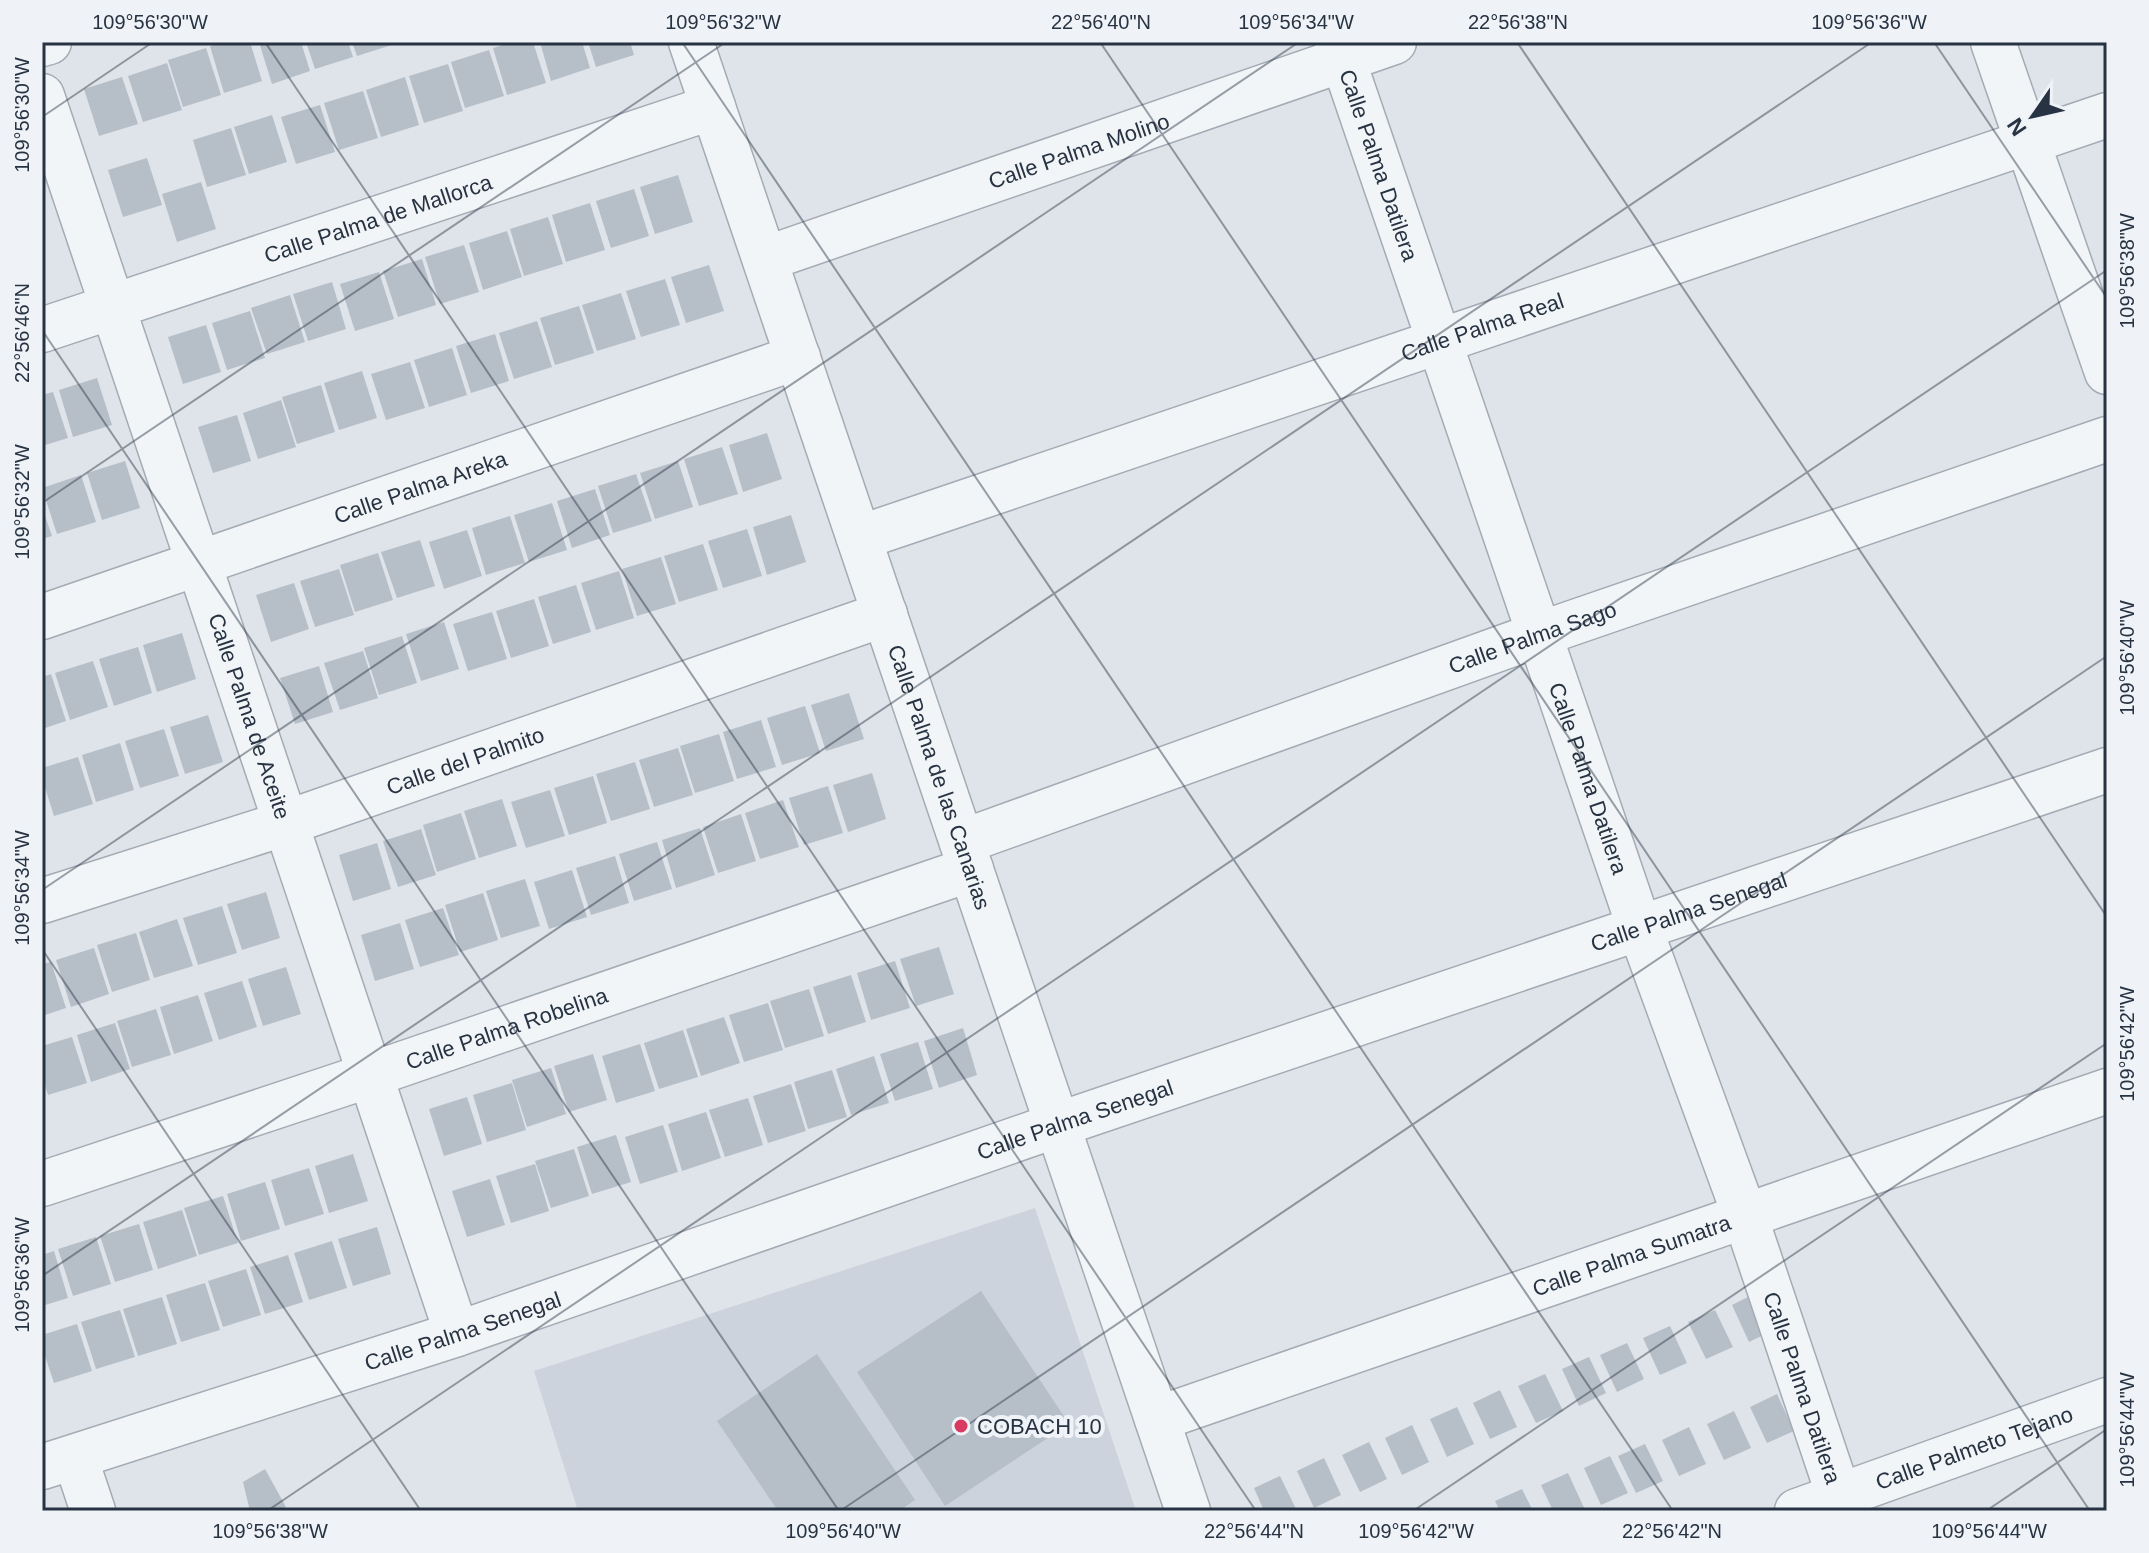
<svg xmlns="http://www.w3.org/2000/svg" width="2149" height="1553" viewBox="0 0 2149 1553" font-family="Helvetica,sans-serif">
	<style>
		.built { fill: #cdd3dc }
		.building { fill: #b6bec7 }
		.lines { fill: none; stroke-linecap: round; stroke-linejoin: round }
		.minor-casing { stroke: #a4abb4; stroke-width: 47 }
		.minor { stroke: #f2f5f7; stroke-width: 44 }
		.ticks { fill: none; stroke: #273342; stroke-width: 2; stroke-opacity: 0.45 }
		.poi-dot { fill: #d93a61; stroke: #eff3f7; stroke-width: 3 }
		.labels { text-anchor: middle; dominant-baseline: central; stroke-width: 8; stroke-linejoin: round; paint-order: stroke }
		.street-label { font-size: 22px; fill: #273342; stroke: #eff3f7 }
		.poi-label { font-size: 22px; fill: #273342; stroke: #eff3f7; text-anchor: start }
		.neatline { fill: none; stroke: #273342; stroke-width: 3 }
		.ticks-label { font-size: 20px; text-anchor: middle; fill: #273342 }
	</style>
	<rect width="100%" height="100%" fill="#dfe4ea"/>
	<path class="built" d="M1035,1208L1136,1511H578L534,1371Z"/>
	<g class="building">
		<path d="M223,42H250L262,81L224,93L210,46Z"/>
		<path d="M259,42H301L310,71L272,84Z"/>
		<path d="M306,42H348L353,57L315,69Z"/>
		<path d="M352,42H398V43L357,56Z"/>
		<path d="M512,42H533L546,83L507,95L493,48Z"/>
		<path d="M540,42H582L590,68L551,81Z"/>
		<path d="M588,42H630L634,55L596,67Z"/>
		<path d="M206,48L221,95L183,107L168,60Z"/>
		<path d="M489,50L504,96L465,108L451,62Z"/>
		<path d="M167,63L182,110L143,122L128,76Z"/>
		<path d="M448,64L463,111L424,123L409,76Z"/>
		<path d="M122,77L138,124L99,136L84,89Z"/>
		<path d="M405,77L419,125L381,137L366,90Z"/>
		<path d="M363,91L378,138L339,150L324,103Z"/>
		<path d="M320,105L335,152L296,164L281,117Z"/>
		<path d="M272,115L287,162L249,174L234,127Z"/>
		<path d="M231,128L246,175L207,187L193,140Z"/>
		<path d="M147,158L162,205L123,217L108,170Z"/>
		<path d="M678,175L693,222L655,234L640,187Z"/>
		<path d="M201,182L216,229L177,242L162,194Z"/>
		<path d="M634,189L649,236L611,248L596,201Z"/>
		<path d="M590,203L605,250L566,262L552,215Z"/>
		<path d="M548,217L563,264L524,276L510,229Z"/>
		<path d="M507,231L522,277L483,290L469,243Z"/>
		<path d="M464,245L479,292L440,304L425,257Z"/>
		<path d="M422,259L436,305L398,317L383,271Z"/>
		<path d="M709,265L724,311L686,323L671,277Z"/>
		<path d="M379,272L394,319L355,331L340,284Z"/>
		<path d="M665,279L680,325L641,337L626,291Z"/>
		<path d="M332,282L346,329L308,341L293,294Z"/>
		<path d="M621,293L636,339L597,351L582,305Z"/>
		<path d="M290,295L305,342L267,354L251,308Z"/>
		<path d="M579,306L594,353L555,365L540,318Z"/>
		<path d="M250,311L265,358L227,370L212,323Z"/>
		<path d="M537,321L552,367L514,379L499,333Z"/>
		<path d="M206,325L221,372L183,384L168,337Z"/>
		<path d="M495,334L509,381L471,393L456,346Z"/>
		<path d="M452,348L467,395L429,407L414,360Z"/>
		<path d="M410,362L425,408L386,420L371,374Z"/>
		<path d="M362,371L377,418L339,430L324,383Z"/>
		<path d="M97,378L112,425L73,437L59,390Z"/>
		<path d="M321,385L335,432L297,444L282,397Z"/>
		<path d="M53,392L68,438L42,446V395Z"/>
		<path d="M281,400L296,447L258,459L243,413Z"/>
		<path d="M237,415L251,461L213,473L198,427Z"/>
		<path d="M767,433L782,479L743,492L729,445Z"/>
		<path d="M722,447L738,494L699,506L684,459Z"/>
		<path d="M125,461L140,508L102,520L87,473Z"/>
		<path d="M678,461L693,507L655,519L640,473Z"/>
		<path d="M636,474L652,521L613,533L598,486Z"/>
		<path d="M81,475L96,522L57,534L42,488Z"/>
		<path d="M595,489L610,535L572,548L557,501Z"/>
		<path d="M552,503L567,550L529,562L514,515Z"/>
		<path d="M42,507L52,536L42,539Z"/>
		<path d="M791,515L806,562L767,575L753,527Z"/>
		<path d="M510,516L525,563L486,575L472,528Z"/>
		<path d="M747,529L762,576L723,588L708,541Z"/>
		<path d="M467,530L482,576L444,589L429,542Z"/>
		<path d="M420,540L435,586L397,598L381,552Z"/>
		<path d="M703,544L718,590L679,602L664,556Z"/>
		<path d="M378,553L393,600L355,612L340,565Z"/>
		<path d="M661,557L676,604L637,616L622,569Z"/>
		<path d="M339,569L354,615L315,627L300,581Z"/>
		<path d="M619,571L634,618L596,630L581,583Z"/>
		<path d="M294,583L309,629L271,642L256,595Z"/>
		<path d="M576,585L591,632L553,644L538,597Z"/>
		<path d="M534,599L549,646L511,658L496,611Z"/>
		<path d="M492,612L507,659L468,671L453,624Z"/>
		<path d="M444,622L459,669L421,681L406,634Z"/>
		<path d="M182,633L196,679L157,692L143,645Z"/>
		<path d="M402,636L417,683L379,695L364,648Z"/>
		<path d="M138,647L152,693L114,706L99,659Z"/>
		<path d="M363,651L378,698L340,710L324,663Z"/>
		<path d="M93,661L108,707L70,720L55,673Z"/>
		<path d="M319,666L333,712L295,724L280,678Z"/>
		<path d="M51,674L66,721L42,729V677Z"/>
		<path d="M849,693L864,739L826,751L811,705Z"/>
		<path d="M805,706L820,753L782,765L767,718Z"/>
		<path d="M208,715L223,762L185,774L170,727Z"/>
		<path d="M761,720L776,767L737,779L723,732Z"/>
		<path d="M164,729L179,776L140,788L125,741Z"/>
		<path d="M719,734L734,781L695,793L680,746Z"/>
		<path d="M120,743L134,790L96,802L82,755Z"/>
		<path d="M678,748L693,795L654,807L639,760Z"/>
		<path d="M78,757L93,804L54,816L42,778V768Z"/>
		<path d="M635,762L650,809L611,821L596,774Z"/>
		<path d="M872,773L886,819L848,832L833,785Z"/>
		<path d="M593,776L607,823L569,835L554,788Z"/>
		<path d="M828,786L843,833L804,845L789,798Z"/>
		<path d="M550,790L565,836L526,848L511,802Z"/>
		<path d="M502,799L517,846L479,858L464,811Z"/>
		<path d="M783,800L799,847L760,859L745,813Z"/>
		<path d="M461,813L476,859L437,872L423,825Z"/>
		<path d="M741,814L756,861L718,873L703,827Z"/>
		<path d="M700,828L715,875L676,888L662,840Z"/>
		<path d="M421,829L436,875L398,887L383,841Z"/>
		<path d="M657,842L672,889L634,901L619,854Z"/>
		<path d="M377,843L391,889L353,901L339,855Z"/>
		<path d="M615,856L629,903L591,915L576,868Z"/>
		<path d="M572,870L587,917L549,929L534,882Z"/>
		<path d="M525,879L540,926L501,938L486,891Z"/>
		<path d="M266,892L280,938L242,950L227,904Z"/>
		<path d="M483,893L498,940L460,952L445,905Z"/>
		<path d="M222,906L237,953L198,965L183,918Z"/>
		<path d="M443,908L459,955L420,967L405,920Z"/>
		<path d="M177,919L193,966L154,978L139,932Z"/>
		<path d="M400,923L414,969L375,981L361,935Z"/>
		<path d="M136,933L150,980L112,992L97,945Z"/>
		<path d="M939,947L954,994L916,1006L900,959Z"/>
		<path d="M94,948L109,994L71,1007L56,960Z"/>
		<path d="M895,961L910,1008L871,1020L857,973Z"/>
		<path d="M51,962L66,1008L42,1016V964Z"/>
		<path d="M286,967L301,1014L263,1026L248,979Z"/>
		<path d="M851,975L866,1022L828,1034L813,987Z"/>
		<path d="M242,981L257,1027L219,1040L204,993Z"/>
		<path d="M809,989L824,1036L785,1048L770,1001Z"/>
		<path d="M198,995L213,1041L174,1054L160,1007Z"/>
		<path d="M768,1003L783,1050L744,1062L729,1015Z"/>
		<path d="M156,1009L171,1055L132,1067L117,1021Z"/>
		<path d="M724,1017L740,1063L701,1076L686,1029Z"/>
		<path d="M115,1023L130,1069L91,1082L77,1035Z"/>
		<path d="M963,1028L977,1075L939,1088L924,1041Z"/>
		<path d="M683,1030L698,1077L659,1089L644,1043Z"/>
		<path d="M72,1037L87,1083L48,1095L42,1076V1046Z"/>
		<path d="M918,1042L933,1089L895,1101L880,1054Z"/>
		<path d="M640,1044L655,1091L616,1103L602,1056Z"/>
		<path d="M593,1054L607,1100L569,1112L554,1066Z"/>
		<path d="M874,1056L889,1103L851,1115L836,1069Z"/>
		<path d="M551,1068L566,1114L527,1127L512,1080Z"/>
		<path d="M832,1070L847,1117L808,1129L794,1082Z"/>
		<path d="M512,1083L526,1130L487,1142L473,1095Z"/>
		<path d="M791,1084L806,1131L768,1143L753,1096Z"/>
		<path d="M467,1097L482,1144L444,1156L429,1109Z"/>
		<path d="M748,1098L763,1145L725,1157L709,1110Z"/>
		<path d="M706,1112L721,1158L682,1171L668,1124Z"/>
		<path d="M663,1125L678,1172L640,1184L625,1137Z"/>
		<path d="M616,1135L631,1182L592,1194L577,1147Z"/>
		<path d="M574,1149L589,1196L551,1208L535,1161Z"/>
		<path d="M353,1154L368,1201L329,1213L315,1166Z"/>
		<path d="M535,1164L549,1211L511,1223L496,1176Z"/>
		<path d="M309,1168L324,1214L285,1226L271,1180Z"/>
		<path d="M490,1179L505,1225L467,1237L452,1191Z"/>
		<path d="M265,1182L280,1229L241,1241L227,1194Z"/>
		<path d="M223,1196L238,1243L199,1255L184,1208Z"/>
		<path d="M182,1210L197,1256L158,1269L143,1222Z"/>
		<path d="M139,1224L153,1270L115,1282L100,1236Z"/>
		<path d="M377,1227L391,1274L353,1286L338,1239Z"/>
		<path d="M96,1237L111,1284L73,1296L58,1249Z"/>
		<path d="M332,1241L347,1288L309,1300L294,1253Z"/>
		<path d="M54,1251L68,1298L42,1306V1255Z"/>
		<path d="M288,1255L303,1302L265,1314L250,1267Z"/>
		<path d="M246,1269L261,1315L223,1327L208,1281Z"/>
		<path d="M205,1283L220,1330L181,1342L166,1295Z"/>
		<path d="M981,1291L1069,1424L945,1506L857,1372Z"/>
		<path d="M1758,1292L1776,1329L1749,1342L1732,1305Z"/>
		<path d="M162,1297L177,1344L138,1356L123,1309Z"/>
		<path d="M120,1310L135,1357L96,1369L81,1322Z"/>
		<path d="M1715,1310L1733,1347L1706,1359L1688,1322Z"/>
		<path d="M77,1324L92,1371L54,1383L42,1347V1335Z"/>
		<path d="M1670,1326L1687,1363L1660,1375L1643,1338Z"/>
		<path d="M1627,1343L1644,1379L1617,1392L1600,1355Z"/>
		<path d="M817,1354L915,1500L899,1511H778L717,1421Z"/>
		<path d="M1589,1357L1606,1393L1579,1406L1562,1369Z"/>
		<path d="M1545,1374L1563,1411L1536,1423L1518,1386Z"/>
		<path d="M1500,1390L1517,1427L1490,1439L1473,1403Z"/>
		<path d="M1777,1394L1794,1431L1767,1443L1750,1407Z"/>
		<path d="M1457,1407L1474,1444L1447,1457L1430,1419Z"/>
		<path d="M1734,1411L1751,1448L1724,1460L1707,1424Z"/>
		<path d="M1412,1425L1429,1462L1402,1475L1385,1438Z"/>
		<path d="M1689,1427L1706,1464L1679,1476L1662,1440Z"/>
		<path d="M1369,1442L1387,1479L1360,1492L1342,1455Z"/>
		<path d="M1645,1444L1663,1481L1636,1493L1618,1456Z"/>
		<path d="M1610,1456L1628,1493L1601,1505L1584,1468Z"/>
		<path d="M1324,1458L1341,1495L1314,1508L1297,1471Z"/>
		<path d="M265,1469L286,1507L275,1511H250L243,1482Z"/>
		<path d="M1568,1473L1585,1510L1553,1511L1541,1485Z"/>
		<path d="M1280,1476L1297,1511H1264L1254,1488Z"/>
		<path d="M1522,1489L1533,1511H1500L1495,1501Z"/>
	</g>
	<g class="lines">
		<g class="minor-casing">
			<g id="minor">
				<path id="s1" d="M691,42L1188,1511"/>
				<path id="s2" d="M1337,42L1639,926L1745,1216L1844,1511"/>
				<path d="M1993,42L2107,372"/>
				<path d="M42,44L49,42"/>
				<path id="s3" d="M42,96L457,1334"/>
				<path id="s4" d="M765,259L1394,42"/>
				<path id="s5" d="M42,330L713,107"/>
				<path id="s6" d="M859,538L2107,115"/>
				<path id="s7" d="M42,617L798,357"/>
				<path id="s8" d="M962,842L1540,634L2107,439"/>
				<path id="s9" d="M42,901L286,823L885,614"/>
				<path id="s10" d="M42,1184L370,1075L971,869"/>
				<path id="s11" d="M1157,1419L2107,1091"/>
				<path d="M75,1457L93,1511"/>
				<path id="s12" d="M42,1467L457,1334L1057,1125L2107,770"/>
				<path id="s13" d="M1797,1511L2107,1400"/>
			</g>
		</g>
		<use href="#minor" class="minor"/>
	</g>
	<path class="ticks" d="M265,42L1256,1511M682,42L1673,1511M1100,42L2090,1511M1517,42L2107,917M1934,42L2107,298M42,117L153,42M42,330L839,1511M42,503L726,42M42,890L1299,42M42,949L421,1511M42,1276L1872,42M267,1511L2107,270M840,1511L2107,656M1413,1511L2107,1043M1986,1511L2107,1429"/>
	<circle class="poi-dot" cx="961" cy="1426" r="8"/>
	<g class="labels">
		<g class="street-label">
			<text stroke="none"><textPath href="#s4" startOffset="332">Calle Palma Molino</textPath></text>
			<text stroke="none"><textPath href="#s2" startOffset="130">Calle Palma Datilera</textPath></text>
			<text stroke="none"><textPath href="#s5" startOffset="354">Calle Palma de Mallorca</textPath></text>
			<text stroke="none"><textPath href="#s6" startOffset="658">Calle Palma Real</textPath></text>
			<text stroke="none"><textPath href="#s7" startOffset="400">Calle Palma Areka</textPath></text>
			<text stroke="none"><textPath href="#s8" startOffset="606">Calle Palma Sago</textPath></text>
			<text stroke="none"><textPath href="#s3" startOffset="654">Calle Palma de Aceite</textPath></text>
			<text stroke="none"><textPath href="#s9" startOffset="446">Calle del Palmito</textPath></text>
			<text stroke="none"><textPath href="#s1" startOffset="776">Calle Palma de las Canarias</textPath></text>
			<text stroke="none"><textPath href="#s2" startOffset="778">Calle Palma Datilera</textPath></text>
			<text stroke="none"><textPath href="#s12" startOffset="1738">Calle Palma Senegal</textPath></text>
			<text stroke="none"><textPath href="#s10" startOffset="490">Calle Palma Robelina</textPath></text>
			<text stroke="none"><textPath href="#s12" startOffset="1090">Calle Palma Senegal</textPath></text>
			<text stroke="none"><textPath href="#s11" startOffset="502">Calle Palma Sumatra</textPath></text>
			<text stroke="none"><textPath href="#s12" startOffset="442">Calle Palma Senegal</textPath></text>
			<text stroke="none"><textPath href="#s2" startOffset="1424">Calle Palma Datilera</textPath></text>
			<text stroke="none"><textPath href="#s13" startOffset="188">Calle Palmeto Tejano</textPath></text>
		</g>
		<g class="poi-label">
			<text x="977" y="1426">COBACH 10</text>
		</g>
	</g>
	<rect width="2149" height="1553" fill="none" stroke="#eff3f7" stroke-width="88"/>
	<g transform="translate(2033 116) rotate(236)" stroke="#eff3f7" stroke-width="6" paint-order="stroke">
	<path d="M0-6L14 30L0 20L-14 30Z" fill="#273342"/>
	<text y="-12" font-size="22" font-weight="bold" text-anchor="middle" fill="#273342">N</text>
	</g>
	<rect x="44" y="44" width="2061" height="1465" class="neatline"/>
	<g class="ticks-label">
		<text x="150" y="29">109°56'30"W</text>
		<text x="723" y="29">109°56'32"W</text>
		<text x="1101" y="29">22°56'40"N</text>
		<text x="1296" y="29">109°56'34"W</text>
		<text x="1518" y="29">22°56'38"N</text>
		<text x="1869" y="29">109°56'36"W</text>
		<text transform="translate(22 115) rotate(-90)" y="7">109°56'30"W</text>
		<text transform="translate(2127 271) rotate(-90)" y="7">109°56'38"W</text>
		<text transform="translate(22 333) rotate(-90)" y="7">22°56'46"N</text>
		<text transform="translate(22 502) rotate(-90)" y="7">109°56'32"W</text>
		<text transform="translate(2127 658) rotate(-90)" y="7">109°56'40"W</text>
		<text transform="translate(22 888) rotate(-90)" y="7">109°56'34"W</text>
		<text transform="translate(2127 1044) rotate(-90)" y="7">109°56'42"W</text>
		<text transform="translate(22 1275) rotate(-90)" y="7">109°56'36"W</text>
		<text transform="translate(2127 1430) rotate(-90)" y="7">109°56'44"W</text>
		<text x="270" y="1538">109°56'38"W</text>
		<text x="843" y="1538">109°56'40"W</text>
		<text x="1254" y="1538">22°56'44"N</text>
		<text x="1416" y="1538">109°56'42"W</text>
		<text x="1672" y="1538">22°56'42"N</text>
		<text x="1989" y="1538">109°56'44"W</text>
	</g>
</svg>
